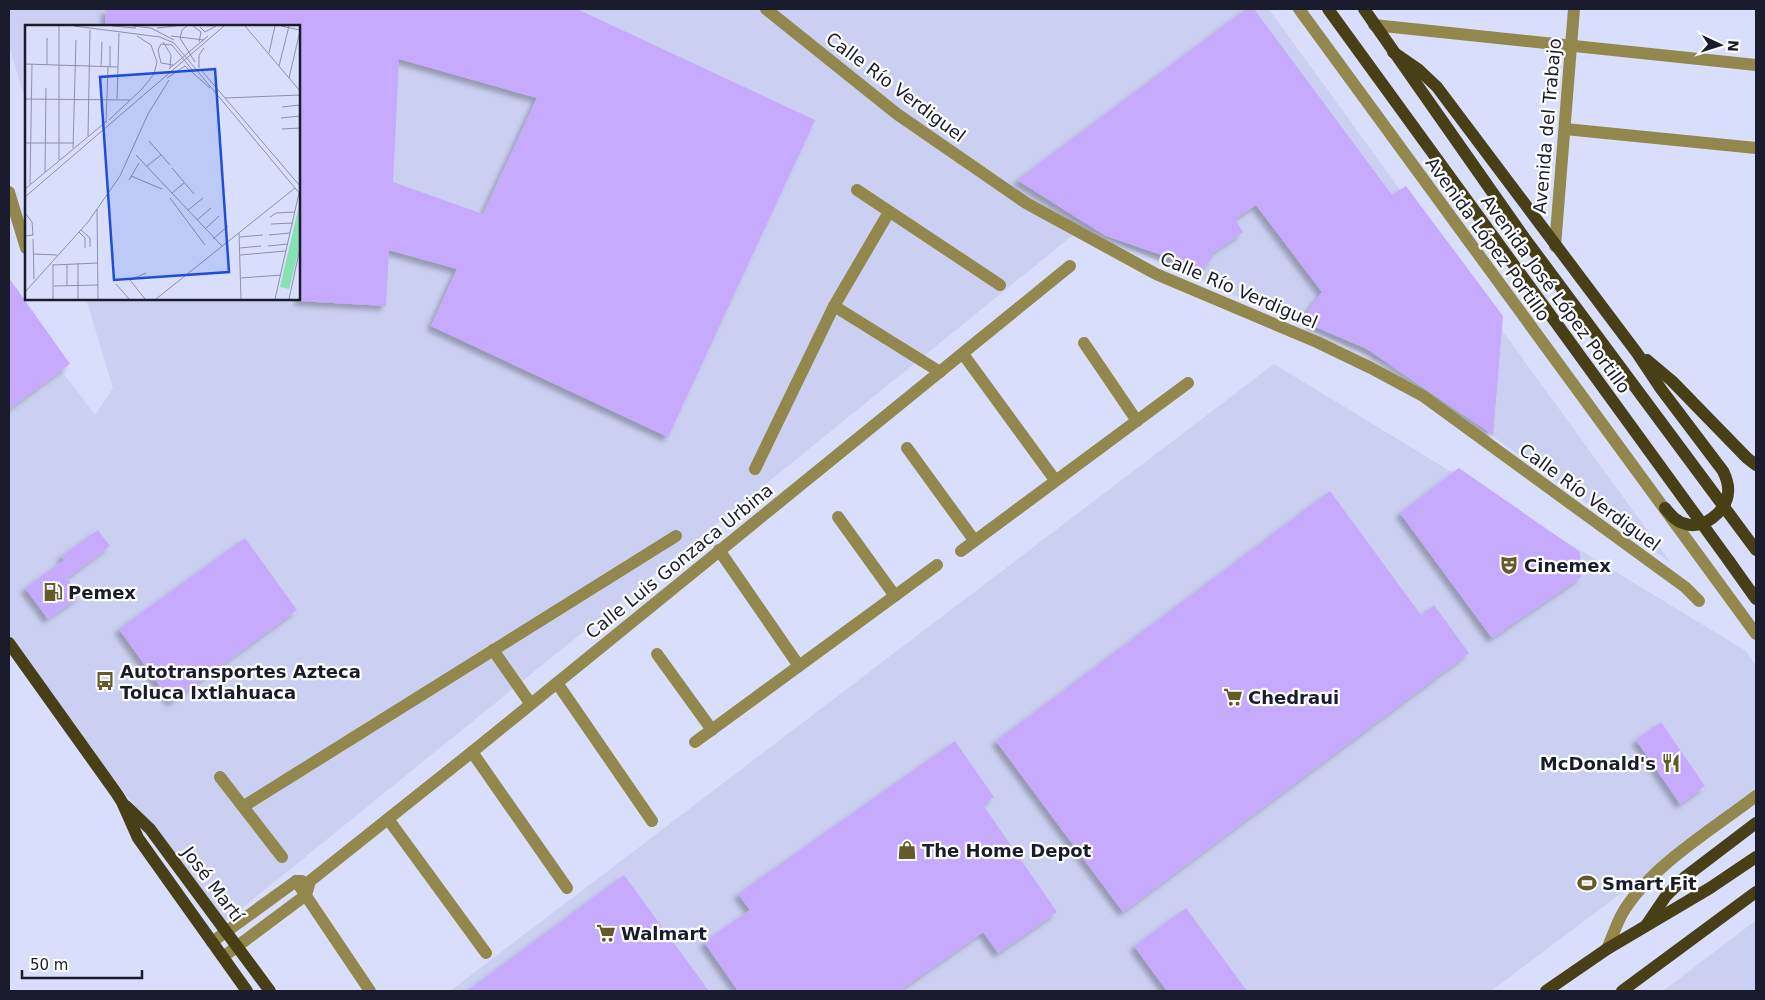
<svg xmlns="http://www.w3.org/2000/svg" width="1765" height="1000" viewBox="0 0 1765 1000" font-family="'DejaVu Sans',sans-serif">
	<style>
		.built { fill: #cbd0f2 }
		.building { fill: #c6aafd; fill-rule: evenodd; filter: url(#shadow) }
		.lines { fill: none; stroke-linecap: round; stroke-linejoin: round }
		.minor { stroke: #92884d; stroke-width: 12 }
		.major { stroke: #474016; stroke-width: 12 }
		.major-bridge { stroke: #474016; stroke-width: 12 }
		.labels { text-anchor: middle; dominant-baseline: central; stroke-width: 4.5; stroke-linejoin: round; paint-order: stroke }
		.street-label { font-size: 18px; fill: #1a1c2e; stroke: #fff }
		.poi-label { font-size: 18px; font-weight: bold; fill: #1a1c2e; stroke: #fff; text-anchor: start }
		.inset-road { fill: none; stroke: #8d90aa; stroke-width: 1 }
		.view { fill: #1d4ed8; fill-opacity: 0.15; stroke: #1d4ed8; stroke-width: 2.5 }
		.inset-edge { fill: none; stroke: #1a1c2e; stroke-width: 2.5 }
	</style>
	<defs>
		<filter id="shadow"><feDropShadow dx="-4.5" dy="4.5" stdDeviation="2.5" flood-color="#0004"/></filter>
	</defs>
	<rect width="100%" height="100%" fill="#dadefd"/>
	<g class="built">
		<path d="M9,9H1269L1671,563L1398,369L1083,227L225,922L50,697L9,639V301L95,415L113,388L86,299H299V26H26V103L9,45Z"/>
		<path d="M1274,364L1746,651L1756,666V792L1491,991H450Z"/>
		<path d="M1756,920V991H1663L1746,928Z"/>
	</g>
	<g class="building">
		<path d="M106,9H577L815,120L668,437L431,326L457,269L389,250L386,306L299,301V26H105ZM399,59L537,98L483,214L393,182Z"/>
		<path d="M1246,9H1254L1392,195L1406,186L1503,316L1493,435L1367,349L1311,325L1308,311L1322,292L1256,205L1235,219L1243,232L1211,254L1213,258L1200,270L1162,255L1106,236L1017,180Z"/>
		<path d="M9,278L70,364L9,409Z"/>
		<path d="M1459,468L1580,552L1581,577L1492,638L1400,513Z"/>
		<path d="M1330,491L1421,615L1434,605L1469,653L1123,912L996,741Z"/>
		<path d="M98,530L110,546L67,578L80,596L48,619L25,588L64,560L61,556Z"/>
		<path d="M245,538L297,610L171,702L119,629Z"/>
		<path d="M1661,722L1705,786L1680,804L1636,740Z"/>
		<path d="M955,741L994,797L983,805L1057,912L998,953L983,932L899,991H738L704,942L750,910L738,894Z"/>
		<path d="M624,875L709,991H467Z"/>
		<path d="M1186,908L1247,991H1167L1134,946Z"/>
	</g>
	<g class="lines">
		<g class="minor">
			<path d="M766,9L897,114L1026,203L1156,274L1317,342L1371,368L1423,396L1685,587L1699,601"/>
			<path d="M1299,9L1756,634"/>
			<path d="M1374,25L1756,65"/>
			<path d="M1565,129L1756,148"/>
			<path d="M857,190L1000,285"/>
			<path d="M9,192L26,248"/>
			<path d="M1555,246L1574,9"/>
			<path d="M834,306L940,372"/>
			<path d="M1084,343L1137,421"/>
			<path d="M963,354L1055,480"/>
			<path d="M907,448L974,540"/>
			<path d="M755,469L834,306L889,212"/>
			<path d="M838,517L895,596"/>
			<path d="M719,550L799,666"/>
			<path d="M961,551L1188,383"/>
			<path d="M493,650L530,703"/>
			<path d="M657,654L712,730"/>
			<path d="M557,683L652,821"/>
			<path d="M695,742L937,565"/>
			<path d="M472,752L567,888"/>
			<path d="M220,777L282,857"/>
			<path d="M244,806L676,536"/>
			<path d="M388,819L486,953"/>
			<path d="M296,881L370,991"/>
			<path d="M212,942L296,881H302"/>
			<path d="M1607,949C1612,938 1616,925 1622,914C1649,867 1713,829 1756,796"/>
			<path d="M223,957L306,895L310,881L472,752L1070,266"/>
		</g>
		<g class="major">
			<path d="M1364,9L1523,236"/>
			<path d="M1393,52L1419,70L1437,87L1637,353L1661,389L1723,471C1727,479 1729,485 1728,493C1727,511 1703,530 1686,524C1676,522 1671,515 1665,508"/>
			<path d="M1647,360L1672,381L1747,458L1756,465"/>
			<path d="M1729,561L1756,599"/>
			<path d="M9,643L117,794L122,802L138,838L247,991"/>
			<path d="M126,806L150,829L270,991"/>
			<path d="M1647,924L1666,896L1685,877L1756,823"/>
			<path d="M1546,991L1607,949L1710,888L1756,857"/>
			<path d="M1622,991L1756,892"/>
		</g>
		<g class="major-bridge">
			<path d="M1328,9L1729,561"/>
			<path d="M1523,236L1756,550"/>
		</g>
	</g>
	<defs>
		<g id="theatre-bare" transform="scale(1.5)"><path d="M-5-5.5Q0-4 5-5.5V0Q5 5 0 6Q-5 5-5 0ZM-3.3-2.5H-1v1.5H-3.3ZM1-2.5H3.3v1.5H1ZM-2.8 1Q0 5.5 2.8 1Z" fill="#645b28" stroke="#fff" stroke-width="2.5" paint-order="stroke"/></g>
		<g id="fuel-bare" transform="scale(1.5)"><path d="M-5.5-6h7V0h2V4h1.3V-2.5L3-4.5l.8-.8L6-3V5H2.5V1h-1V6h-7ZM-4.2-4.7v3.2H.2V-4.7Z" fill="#645b28" stroke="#fff" stroke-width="2.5" paint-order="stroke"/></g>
		<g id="bus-bare" transform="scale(1.5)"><path d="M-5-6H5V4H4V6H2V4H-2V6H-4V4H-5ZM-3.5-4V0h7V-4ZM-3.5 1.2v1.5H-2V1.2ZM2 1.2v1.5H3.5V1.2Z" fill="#645b28" stroke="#fff" stroke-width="2.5" paint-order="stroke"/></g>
		<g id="supermarket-bare" transform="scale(1.5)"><path d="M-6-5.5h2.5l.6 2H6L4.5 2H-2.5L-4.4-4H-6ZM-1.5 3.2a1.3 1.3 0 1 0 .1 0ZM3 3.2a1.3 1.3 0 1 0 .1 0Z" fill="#645b28" stroke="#fff" stroke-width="2.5" paint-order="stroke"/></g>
		<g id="restaurant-bare" transform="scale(1.5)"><path d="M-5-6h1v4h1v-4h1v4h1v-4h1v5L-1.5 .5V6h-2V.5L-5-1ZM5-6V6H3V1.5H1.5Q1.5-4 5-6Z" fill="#645b28" stroke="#fff" stroke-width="2.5" paint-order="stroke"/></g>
		<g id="shop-bare" transform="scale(1.5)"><path d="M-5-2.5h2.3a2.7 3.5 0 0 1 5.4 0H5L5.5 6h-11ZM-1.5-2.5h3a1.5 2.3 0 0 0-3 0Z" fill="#645b28" stroke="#fff" stroke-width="2.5" paint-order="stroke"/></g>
		<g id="stadium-bare" transform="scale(1.5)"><path d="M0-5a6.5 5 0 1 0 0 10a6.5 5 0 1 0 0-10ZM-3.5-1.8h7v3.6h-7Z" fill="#645b28" stroke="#fff" stroke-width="2.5" paint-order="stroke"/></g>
	</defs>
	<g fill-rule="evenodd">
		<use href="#theatre-bare" x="1509" y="565"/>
		<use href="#fuel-bare" x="53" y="592"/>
		<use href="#bus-bare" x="105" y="681"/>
		<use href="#supermarket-bare" x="1233" y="697"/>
		<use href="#restaurant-bare" x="1671" y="763"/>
		<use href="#shop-bare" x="907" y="850"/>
		<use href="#stadium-bare" x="1587" y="883"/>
		<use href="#supermarket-bare" x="606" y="933"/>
	</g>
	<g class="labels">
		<g class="street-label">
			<text transform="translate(896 87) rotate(37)">Calle Río Verdiguel</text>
			<text transform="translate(1547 126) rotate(-85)">Avenida del Trabajo</text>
			<text transform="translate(1488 239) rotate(54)">Avenida López Portillo</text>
			<text transform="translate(1239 290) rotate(23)">Calle Río Verdiguel</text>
			<text transform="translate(1556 294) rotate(54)">Avenida José López Portillo</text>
			<text transform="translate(1590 497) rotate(36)">Calle Río Verdiguel</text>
			<text transform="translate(679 561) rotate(-39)">Calle Luis Gonzaca Urbina</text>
			<text transform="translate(213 884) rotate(53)">José Martí</text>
		</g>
		<g class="poi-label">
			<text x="1524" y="565">Cinemex</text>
			<text x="68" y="592">Pemex</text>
			<text x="120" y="671">Autotransportes Azteca<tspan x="120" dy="21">Toluca Ixtlahuaca</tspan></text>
			<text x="1248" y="697">Chedraui</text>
			<text x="1656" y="763" text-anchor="end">McDonald's</text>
			<text x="922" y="850">The Home Depot</text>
			<text x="1602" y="883">Smart Fit</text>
			<text x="621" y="933">Walmart</text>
		</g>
	</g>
	<g transform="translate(25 25)">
		<rect width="275" height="275" fill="#dadefd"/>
		<path d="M275,176V221L264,264L255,262Z" fill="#86e2b1"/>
		<path class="inset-road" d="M34,1V135M49,1L135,12L149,18L275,169M87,1L111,3M108,1L126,3L149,15M162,1L157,5L155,13L170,37M168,1L176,7L174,17M220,1L275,66M256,1L275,5M175,2L180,7L191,1M132,3L151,1M112,11L126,20L132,37L129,49L117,64M146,11L179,15M138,17L146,30L145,43M244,28L250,1M0,39L93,42M22,40V13M148,40L136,38L133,25L136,19L147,20L169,47M254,41L264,1M76,42L77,17M85,42V21M174,43V30L179,23M144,44L183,11M177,46L275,161M142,53L160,41L185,63M264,53L275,6M200,73L275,70M0,74L105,75M92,74L94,8M257,82L275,80M256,93L275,91M84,95L118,63M81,97L83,42M257,104L275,103M63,111L65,5M124,116L145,140M0,118H49M48,123L51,15M111,130L197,221M122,141L136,130M147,143L169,169M20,147L21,63M106,151L137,164M104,155L114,138M5,159L7,39M0,164L82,96M147,168L159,158M0,172L199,1M145,173L180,220M72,184L73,274M163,185L178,173M0,188L7,197L8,210L0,211M245,192L251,188L270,187M172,195L186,183M246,199L268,198M180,204L194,191M56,205L65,213V222M54,207L60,213V223M214,208L216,274M244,210L265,208M215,212L238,210M8,214L9,254M188,214L203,201M243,221L263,219M215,223L236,221M9,229L32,230M215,230L261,226M28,239V274M42,239V260M28,240L73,238M216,253L256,250M91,259L104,274M29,261L73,260M0,267L63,197L95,151L123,89L144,55M53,274V238M120,274L105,255L121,248M131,274L270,163M250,274L274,168M264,274L275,223"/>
		<path class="view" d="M190,44L204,247L89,255L75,52Z"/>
		<rect width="275" height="275" class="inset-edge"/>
	</g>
	<rect width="1765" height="1000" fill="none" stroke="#1a1c2e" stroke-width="20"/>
	<g transform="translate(1720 45) rotate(94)" stroke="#ffffff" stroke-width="4" paint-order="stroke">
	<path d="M0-4L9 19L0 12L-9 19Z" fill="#1a1c2e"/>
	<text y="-8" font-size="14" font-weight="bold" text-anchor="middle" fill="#1a1c2e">N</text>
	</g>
	<path d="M22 970v8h120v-8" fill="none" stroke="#1a1c2e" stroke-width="2.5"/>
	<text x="30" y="970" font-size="15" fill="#1a1c2e" stroke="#ffffff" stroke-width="4" paint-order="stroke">50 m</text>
</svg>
